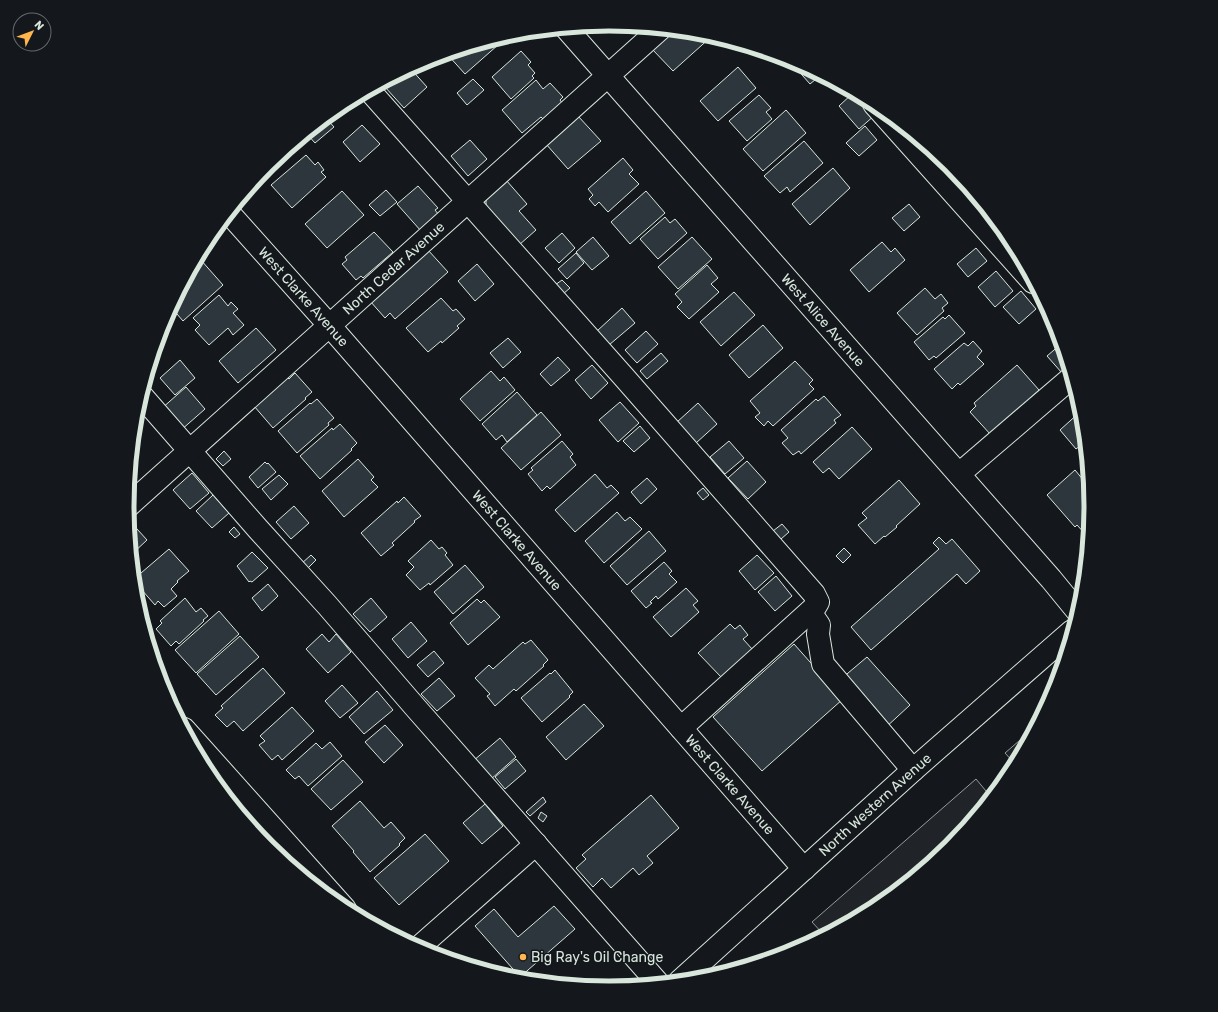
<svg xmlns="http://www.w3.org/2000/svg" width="1218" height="1012" viewBox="0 0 1218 1012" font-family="Rubik,sans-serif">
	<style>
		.green { fill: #202428; stroke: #939e99 }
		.building { fill: #2c363c; stroke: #d8e6dc }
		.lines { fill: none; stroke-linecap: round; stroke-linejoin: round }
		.minor-casing { stroke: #d8e6dc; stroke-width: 24 }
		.major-casing { stroke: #d8e6dc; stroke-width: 24 }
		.minor { stroke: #14181c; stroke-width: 22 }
		.major { stroke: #14181c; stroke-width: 22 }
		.poi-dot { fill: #ffb74d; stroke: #14181c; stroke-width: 1.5 }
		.labels { text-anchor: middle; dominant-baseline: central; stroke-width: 3; stroke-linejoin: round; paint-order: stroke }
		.street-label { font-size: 14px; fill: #d8e6dc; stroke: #14181c }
		.poi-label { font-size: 14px; fill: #d8e6dc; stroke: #14181c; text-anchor: start }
		.rim { fill: none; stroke: #d8e6dc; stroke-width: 5 }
	</style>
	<rect width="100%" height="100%" fill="#14181c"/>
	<g class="green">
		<path d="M1034,728L1015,764L1005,753Z"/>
		<path d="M976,779L991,797L950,847L877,907L824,935L812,922Z"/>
	</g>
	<g class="building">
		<path d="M673,30L703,33L712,36L673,71L652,49Z"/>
		<path d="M506,36L507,37L465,74L447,54Z"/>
		<path d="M521,51L531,62L528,65L535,73L532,76L534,78L511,99L492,77Z"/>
		<path d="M799,64L821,75L810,84L795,67Z"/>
		<path d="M738,67L756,88L718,121L700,101Z"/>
		<path d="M410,68L427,87L404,108L385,87L400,74Z"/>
		<path d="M473,79L484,90L467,105L457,93Z"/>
		<path d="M536,80L543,89L550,83L563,97L560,100L563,104L544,120L541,117L522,133L502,110Z"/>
		<path d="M853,93L856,94L875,115L859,129L839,106Z"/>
		<path d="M759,95L771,108L766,112L772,119L747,141L729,121Z"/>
		<path d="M786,110L806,133L763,171L743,149Z"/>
		<path d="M578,116L601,141L568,169L546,144Z"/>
		<path d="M326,118L334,127L315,143L307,134Z"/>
		<path d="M362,125L380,144L360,162L343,142Z"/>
		<path d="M865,126L877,140L859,156L846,143Z"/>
		<path d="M470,140L487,159L468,176L451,156Z"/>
		<path d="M804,141L823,163L790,192L787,187L780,193L764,176Z"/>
		<path d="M286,151L287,152L264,174L262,172L268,165Z"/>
		<path d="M306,155L315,165L318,162L324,170L321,172L326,177L292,208L271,185Z"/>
		<path d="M623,158L633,170L629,174L639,184L608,212L599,202L595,206L589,199L593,195L588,189Z"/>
		<path d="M833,168L850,188L810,225L792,204Z"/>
		<path d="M956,173L971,191L967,194L952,177Z"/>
		<path d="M506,180L527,204L519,211L536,230L519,245L486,207V197Z"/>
		<path d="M418,186L438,208L435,210L439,215L421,231L397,204Z"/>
		<path d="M386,190L397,202L380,216L369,205Z"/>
		<path d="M342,191L364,215L327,248L305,224Z"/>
		<path d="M646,191L665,213L630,244L611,222Z"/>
		<path d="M909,204L920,217L904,231L892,218Z"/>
		<path d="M665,217L670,223L675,219L687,233L658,259L640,239Z"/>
		<path d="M374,232L393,252L363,278L361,276L356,280L342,264L347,260L345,257Z"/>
		<path d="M562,233L575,248L559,263L545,248Z"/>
		<path d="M593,237L609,256L592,270L576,252Z"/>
		<path d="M692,237L712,259L678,289L658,267Z"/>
		<path d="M882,242L891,252L895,248L905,260L869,292L850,270Z"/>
		<path d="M976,248L987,261L968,277L957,264Z"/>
		<path d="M428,250L448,272L395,319L390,313L385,318L370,301Z"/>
		<path d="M576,253L584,263L567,279L558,269Z"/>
		<path d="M200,259L223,285L183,321L171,307L195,263Z"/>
		<path d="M477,264L494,284L475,301L458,281Z"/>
		<path d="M707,265L718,278L711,284L719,292L689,319L677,307L682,302L675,294Z"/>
		<path d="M996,271L1013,291L995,307L978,287Z"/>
		<path d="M562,280L570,288L563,294L555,285Z"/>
		<path d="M925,288L935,299L941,294L948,303L942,308L944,311L917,335L897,313Z"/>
		<path d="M1021,291L1036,309L1019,324L1003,307Z"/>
		<path d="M734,292L755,315L721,346L700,322Z"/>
		<path d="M219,295L228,306L231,302L238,309L233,313L244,325L233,335L228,328L209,345L195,330L200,325L193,318Z"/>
		<path d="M441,298L453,311L456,309L465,319L457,326L459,328L442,343L441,341L428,352L406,328Z"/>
		<path d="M622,308L635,323L609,345L597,331Z"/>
		<path d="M949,315L965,333L936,358L934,356L929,360L914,342L943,317L945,319Z"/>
		<path d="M763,325L783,348L749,378L729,355Z"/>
		<path d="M256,328L276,350L238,383L219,361Z"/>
		<path d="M646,331L658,344L637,363L625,350Z"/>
		<path d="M508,338L521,352L503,368L490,353Z"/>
		<path d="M973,341L982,351L977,357L984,364L960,385L958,383L952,389L934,369L964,343L968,346Z"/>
		<path d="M1061,344L1068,368L1062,373L1047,356Z"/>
		<path d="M661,353L668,361L647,379L640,371Z"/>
		<path d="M558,357L570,370L551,386L540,374Z"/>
		<path d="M180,360L195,378L175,395L160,378Z"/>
		<path d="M795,361L813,380L809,384L814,389L773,426L768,421L764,426L755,417L760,413L750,401Z"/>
		<path d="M592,365L608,383L591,399L575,380Z"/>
		<path d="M1017,365L1039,390L991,435L970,412L976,406L974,403Z"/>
		<path d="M491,371L500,381L504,377L515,390L480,421L460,399Z"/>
		<path d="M295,373L312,392L305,398L306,399L273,428L254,406L287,377L289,379Z"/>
		<path d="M186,387L205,409L180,431L161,409Z"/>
		<path d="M517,392L537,415L507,442L502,435L496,440L482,424Z"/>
		<path d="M824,396L841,415L834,420L836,423L801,454L799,451L793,455L782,443L788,438L781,430L816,399L818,401Z"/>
		<path d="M317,399L334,418L328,423L329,425L297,453L278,431L310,403L311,404Z"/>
		<path d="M620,402L639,423L618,442L599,420Z"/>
		<path d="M698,403L717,424L696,443L677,422Z"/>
		<path d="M1081,411L1085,442L1076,449L1060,430Z"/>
		<path d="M541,412L561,435L521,470L501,448Z"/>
		<path d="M340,424L357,443L351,449L352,450L320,479L300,456L332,428L333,430Z"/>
		<path d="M640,426L650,438L634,452L623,441Z"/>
		<path d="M852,427L872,449L839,479L829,468L823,473L813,462Z"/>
		<path d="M562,441L573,454L570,457L576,465L550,489L547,486L542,491L528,474L533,470L531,468Z"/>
		<path d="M729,441L744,458L725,474L710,457Z"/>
		<path d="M224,451L231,459L223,466L216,459Z"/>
		<path d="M358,459L374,477L371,480L378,487L344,517L322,491Z"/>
		<path d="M747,461L766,482L748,499L728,478Z"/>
		<path d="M265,462L267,464L268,463L276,472L258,488L249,477Z"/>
		<path d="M1075,470L1089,487L1091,506L1088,534L1087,536L1077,525L1075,527L1047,495Z"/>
		<path d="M192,473L209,493L190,509L173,490Z"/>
		<path d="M595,474L607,488L611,485L619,493L575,532L555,510Z"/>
		<path d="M279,475L288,484L271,500L262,489Z"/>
		<path d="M647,478L657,489L641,504L631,492Z"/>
		<path d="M899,480L920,504L896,526L897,527L885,537L884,536L875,544L858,525L867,518L862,513Z"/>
		<path d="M703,488L709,495L703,500L697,493Z"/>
		<path d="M213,495L229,513L212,528L196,511Z"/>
		<path d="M404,497L421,516L414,521L415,522L392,543L394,545L381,556L361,533L397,501L398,503Z"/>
		<path d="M294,506L309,523L291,539L276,522Z"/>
		<path d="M617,512L625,521L630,517L642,529L604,563L585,541Z"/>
		<path d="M128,519L147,540L132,554Z"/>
		<path d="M782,524L789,532L781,539L773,531Z"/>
		<path d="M234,527L240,534L235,538L229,532Z"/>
		<path d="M649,531L666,551L627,585L610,566Z"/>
		<path d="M939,537L946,544L952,539L980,571L966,584L957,574L871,650L851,627L939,549L933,543Z"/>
		<path d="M431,540L439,549L442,547L447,553L445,555L453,565L430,585L429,583L420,590L406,575L414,567L408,561Z"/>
		<path d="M844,548L851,555L843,563L836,556Z"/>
		<path d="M169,549L189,571L177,581L178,582L171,589L177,596L164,607L158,601L155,605L134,581V579Z"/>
		<path d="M252,552L268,568L252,582L250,581L249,582L237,566Z"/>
		<path d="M311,555L316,560L306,570L301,564Z"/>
		<path d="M757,555L774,573L755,590L739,571Z"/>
		<path d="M664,562L672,571L669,574L677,582L658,599L656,596L650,602L652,603L646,608L631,591Z"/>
		<path d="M465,565L484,587L453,614L434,592Z"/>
		<path d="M776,576L792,596L775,611L758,592Z"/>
		<path d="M268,584L278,596L262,611L252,598Z"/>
		<path d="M686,588L698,601L693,605L699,612L671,637L653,617Z"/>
		<path d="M185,598L196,612L201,608L208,616L203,620L204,621L179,644L176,641L171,646L156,629L162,623L160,621Z"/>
		<path d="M371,598L387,617L370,632L353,614Z"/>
		<path d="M477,599L481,603L484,600L500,617L468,645L450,623Z"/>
		<path d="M219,611L239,634L196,673L175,650Z"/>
		<path d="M411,622L427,641L408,658L392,639Z"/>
		<path d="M730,624L735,629L740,625L748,635L743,639L753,650L722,678L698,653Z"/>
		<path d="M322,634L329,642L336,634L351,652L328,673L306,649Z"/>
		<path d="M240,636L259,657L216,695L197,674Z"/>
		<path d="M531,640L548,660L543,665L544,666L516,691L514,689L495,706L487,696L490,694L475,678L489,665L493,669L523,642L525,644Z"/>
		<path d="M794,644L843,699L762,771L713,717Z"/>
		<path d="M434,651L444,663L428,677L417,665Z"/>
		<path d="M867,657L910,705L884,729L841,679Z"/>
		<path d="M263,668L285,693L243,731L234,721L227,727L215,715L223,708L221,706Z"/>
		<path d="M555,670L573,692L569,696L570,697L542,722L521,698L550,673L551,674Z"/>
		<path d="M439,678L455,696L437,711L421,694Z"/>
		<path d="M342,685L358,703L340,718L325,701Z"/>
		<path d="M377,691L393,710L364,734L349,717Z"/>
		<path d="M584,704L604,726L566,760L546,737Z"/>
		<path d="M292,707L314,731L282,760L278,755L272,760L259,745L265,741L260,736Z"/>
		<path d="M385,725L403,745L384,763L365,742Z"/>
		<path d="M500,738L516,757L490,780L473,761Z"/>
		<path d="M330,742L342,756L308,786L299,776L295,779L286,770L316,743L322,749Z"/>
		<path d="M516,759L526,771L505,789L495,777Z"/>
		<path d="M343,760L363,782L331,810L311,789Z"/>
		<path d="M651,795L679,828L647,856L653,863L639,875L633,868L611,888L602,878L593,887L576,868L586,859L582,855Z"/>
		<path d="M543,797L546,802L530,816L526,812Z"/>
		<path d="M360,801L384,828L391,822L405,838L399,844L400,845L370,872L353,852L354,851L332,826Z"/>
		<path d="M485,804L503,826L482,844L463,823Z"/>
		<path d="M541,812L547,816L543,822L538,818Z"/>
		<path d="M425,834L449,861L399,905L374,878Z"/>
		<path d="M554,906L575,929L520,977L475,926L494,909L518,937Z"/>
	</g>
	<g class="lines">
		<g class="minor-casing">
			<g id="minor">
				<path id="s1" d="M566,28L1051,579L1078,612"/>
				<path d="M369,90L623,376L814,594L818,602L815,607L681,728"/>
				<path d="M874,104L1033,282"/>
				<path id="s2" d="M229,213L329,325L804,869"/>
				<path d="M141,395L258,529L327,605L415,707L658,983"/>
				<path d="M959,474L1071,378"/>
				<path id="s3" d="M127,507L660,29"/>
				<path d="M810,612L819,625L818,634L823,664L913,770"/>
				<path d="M184,729L345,909"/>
				<path d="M418,948L536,844"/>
			</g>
		</g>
		<g class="major-casing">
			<g id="major">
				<path id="s4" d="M680,981L913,770L1072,631"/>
			</g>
		</g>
		<use href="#minor" class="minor"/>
		<use href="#major" class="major"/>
	</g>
	<circle class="poi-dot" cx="523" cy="957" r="4"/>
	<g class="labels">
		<g class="street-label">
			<text stroke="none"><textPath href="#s3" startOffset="358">North Cedar Avenue</textPath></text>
			<text stroke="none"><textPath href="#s2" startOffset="112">West Clarke Avenue</textPath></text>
			<text stroke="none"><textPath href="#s1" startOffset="389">West Alice Avenue</textPath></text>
			<text stroke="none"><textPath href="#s2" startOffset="436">West Clarke Avenue</textPath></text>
			<text stroke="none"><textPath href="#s2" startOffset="760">West Clarke Avenue</textPath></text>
			<text stroke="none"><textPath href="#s4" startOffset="263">North Western Avenue</textPath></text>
		</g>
		<g class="poi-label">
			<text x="531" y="957">Big Ray's Oil Change</text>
		</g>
	</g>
	<path d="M0 0H1218V1012H0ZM134 506a475 475 0 1 1 950 0a475 475 0 1 1-950 0Z" fill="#14181c" fill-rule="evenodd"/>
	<path class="rim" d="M134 506a475 475 0 1 1 950 0a475 475 0 1 1-950 0Z"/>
	<g transform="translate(32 32) rotate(48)"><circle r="19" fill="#14181c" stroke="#626a69"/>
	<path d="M0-3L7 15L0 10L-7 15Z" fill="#ffb74d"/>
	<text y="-6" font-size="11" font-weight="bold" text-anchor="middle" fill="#d8e6dc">N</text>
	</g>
</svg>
